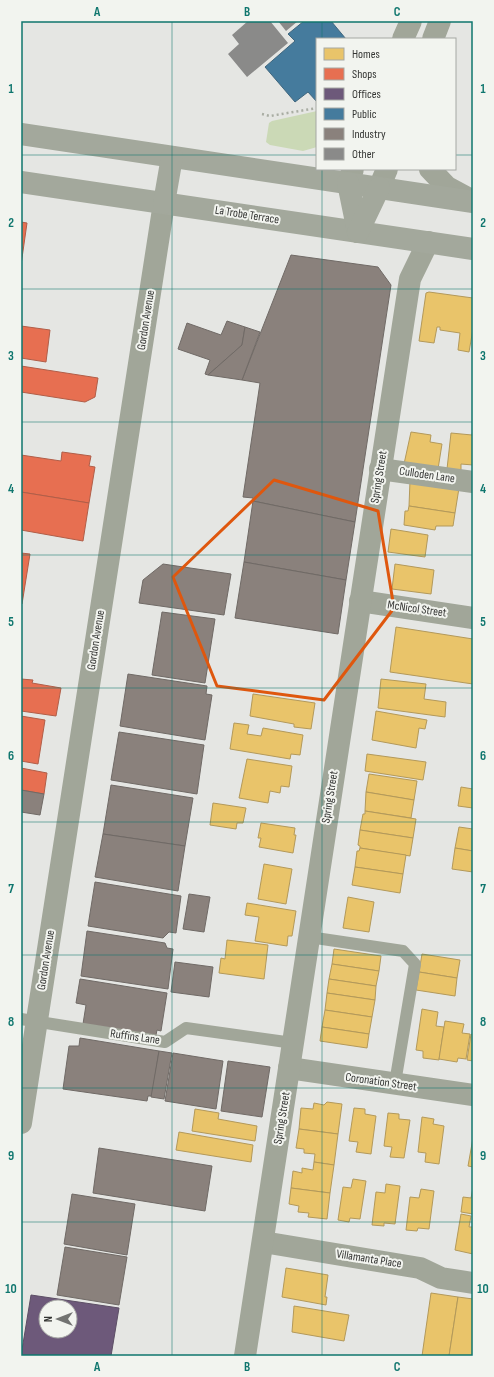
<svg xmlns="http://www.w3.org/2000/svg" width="494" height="1377" viewBox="0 0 494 1377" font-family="'Sofia Sans Condensed',sans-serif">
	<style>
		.green { fill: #cbd9b6 }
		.homes { fill: #e9c46a; stroke: #b3995a }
		.shops { fill: #e76f51; stroke: #b15e48 }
		.offices { fill: #6d597a; stroke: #5c4e65; fill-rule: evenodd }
		.public { fill: #457b9d; stroke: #40667d }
		.industry { fill: #8a817c; stroke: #706a66 }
		.building { fill: #8a8a89 }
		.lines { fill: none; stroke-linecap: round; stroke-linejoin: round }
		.path { stroke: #a9ada3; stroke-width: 2.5; stroke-dasharray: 2 3; stroke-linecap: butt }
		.service { stroke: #a1a699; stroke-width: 12 }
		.minor { stroke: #a1a699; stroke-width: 22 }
		.tertiary { stroke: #a1a699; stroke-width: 22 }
		.trunk { stroke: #a3a89c; stroke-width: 22 }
		.marked { fill: none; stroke: #df570e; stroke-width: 3; stroke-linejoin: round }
		.grid { fill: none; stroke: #0f766e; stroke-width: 1; stroke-opacity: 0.55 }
		.labels { text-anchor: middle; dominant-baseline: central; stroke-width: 4; stroke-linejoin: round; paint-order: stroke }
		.street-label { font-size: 12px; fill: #343533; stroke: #f2f4ef }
		.neatline { fill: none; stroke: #0f766e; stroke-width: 1.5 }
		.grid-label { font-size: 13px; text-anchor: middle; font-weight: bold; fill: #0f766e }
	</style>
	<rect width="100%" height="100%" fill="#e5e6e3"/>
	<path class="green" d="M317,111V147L303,151L270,145L266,142L269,123L272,121Z"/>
	<g class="homes">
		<path d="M429,292L473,298V329L469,352L458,350L460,333L440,330V327H437L434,343L419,341L426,293Z"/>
		<path d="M473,430V465L461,464V470L447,469L451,433L472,435Z"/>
		<path d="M411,432L431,435L430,442L442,444L438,469L404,464Z"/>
		<path d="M410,481L459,488L455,513L409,506Z"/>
		<path d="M409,506L455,513L453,526H436L435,530L404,525L405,511H408Z"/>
		<path d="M391,529L428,535L425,557L388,552Z"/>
		<path d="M395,564L434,570L431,594L392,589Z"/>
		<path d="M396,627L473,639V684L390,672Z"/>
		<path d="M381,679L426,684L424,699L446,702L445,717L378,708Z"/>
		<path d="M253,694L315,703L311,729L294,727V724L250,716Z"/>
		<path d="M376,711L427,720L425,729L419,728L416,748L372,740Z"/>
		<path d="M234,723L249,725L247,734L261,736L263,728L303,735L300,755L291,754L290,759L230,749Z"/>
		<path d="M367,754L426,762L423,780L365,771Z"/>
		<path d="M247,759L292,766L289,787L281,786L280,793L270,791L268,803L239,798Z"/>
		<path d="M369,774L417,781L414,800L366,792Z"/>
		<path d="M461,787L473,789V808L458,806Z"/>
		<path d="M366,792L414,800L411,818L365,811Z"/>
		<path d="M213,803L246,808L243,823H237L236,829L210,825Z"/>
		<path d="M365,811L416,819L413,838L360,830L363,814H365Z"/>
		<path d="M261,823L295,828L294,835H296L293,853L259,847L261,838H258Z"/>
		<path d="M459,827L473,829V851L455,848Z"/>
		<path d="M360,830L413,838L410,856L360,848V846L358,845Z"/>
		<path d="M360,848L406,855L403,874L355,867L357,851H359Z"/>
		<path d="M455,848L473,851V872L452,869Z"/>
		<path d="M264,864L292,869L286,904L258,899Z"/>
		<path d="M355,867L403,874L400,893L352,885Z"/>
		<path d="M348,897L374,902L369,932L343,928Z"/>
		<path d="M247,903L296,911L292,936H288L287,946L255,941L259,917L245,915Z"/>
		<path d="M227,940L268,945L264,979L219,973L221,958L225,959Z"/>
		<path d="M334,949L381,956L379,971L332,964Z"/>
		<path d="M422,954L460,960L457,978L419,972Z"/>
		<path d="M332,964L379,971L376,986L329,979Z"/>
		<path d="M419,972L457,978L455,996L416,990Z"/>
		<path d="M329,979L376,986L375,1000L327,993Z"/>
		<path d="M327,993L375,1000L372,1017L325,1010Z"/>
		<path d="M422,1009L438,1012L436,1026L444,1027L439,1060L423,1058V1051L416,1050Z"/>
		<path d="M325,1010L372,1017L369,1034L322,1027Z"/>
		<path d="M445,1021L464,1024L462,1033L470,1034L466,1059L458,1058L457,1062L439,1059Z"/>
		<path d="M322,1027L369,1034L367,1048L320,1041Z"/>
		<path d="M471,1034L473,1035V1061L467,1060Z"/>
		<path d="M327,1102L342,1104L338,1134L299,1129L301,1108L313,1109L314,1103L324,1105Z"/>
		<path d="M354,1108L365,1109V1114L376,1116L371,1154L356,1152L358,1142L349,1141Z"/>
		<path d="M195,1109L219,1113L218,1119L257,1126L255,1141L192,1131Z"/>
		<path d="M388,1113L399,1114V1119L410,1120L404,1158L390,1157L392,1147L384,1146Z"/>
		<path d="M422,1117L434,1119L433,1124L444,1126L439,1164L425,1162L426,1153L418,1152Z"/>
		<path d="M299,1129L338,1134L334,1165L314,1162L315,1154L304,1153V1149L296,1148Z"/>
		<path d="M179,1132L253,1145L251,1162L176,1150Z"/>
		<path d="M473,1138V1167L468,1166Z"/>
		<path d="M314,1162L334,1165L330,1193L291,1188L293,1171L302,1173V1168L313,1170Z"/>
		<path d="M353,1179L366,1181L360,1219L350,1218L349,1222L338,1220L343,1187L351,1188Z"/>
		<path d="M386,1184L400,1186L395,1224L384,1223V1226L372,1225L376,1192L385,1193Z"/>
		<path d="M291,1188L330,1193L327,1219L308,1217L309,1213L298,1212L299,1206L289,1204Z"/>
		<path d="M473,1188V1214L461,1212L463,1197L471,1198Z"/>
		<path d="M421,1189L434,1191L429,1229L418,1228L417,1231L406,1230L410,1197L419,1198Z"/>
		<path d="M461,1214L471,1216L469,1227H473V1254L455,1250Z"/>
		<path d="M286,1268L328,1275L325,1297H327L326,1305L282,1297Z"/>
		<path d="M431,1293L458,1297L449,1356H422Z"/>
		<path d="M458,1297L473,1299V1356H449Z"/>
		<path d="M294,1306L349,1315L344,1341L292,1332Z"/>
	</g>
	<g class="shops">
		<path d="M21,222L27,223L21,265Z"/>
		<path d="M21,326L50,330L46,362L21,358Z"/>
		<path d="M21,366L98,378L95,397L85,402L21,392Z"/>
		<path d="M62,452L91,456L89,466L95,467L89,503L21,492V455L61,461Z"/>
		<path d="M21,492L89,503L83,541L21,530Z"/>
		<path d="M21,553L30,554L22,604H21Z"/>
		<path d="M21,679L33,680L32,683L61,688L56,716L21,711Z"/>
		<path d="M21,716L45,720L38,764L21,761Z"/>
		<path d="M21,768L47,773L44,794L21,790Z"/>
	</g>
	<path class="offices" d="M31,1295L119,1308L111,1356H21ZM46,1307H70V1331H46Z"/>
	<path class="public" d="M304,21H331L346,39H317V102L308,92L295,102L265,67L295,41L288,34Z"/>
	<g class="industry">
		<path d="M291,255L378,267L391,285L355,522L253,501V498L243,497L260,383L242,380Z"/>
		<path d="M227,321L245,327L242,345L208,375L205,374L210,360L178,349L187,323L221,335Z"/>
		<path d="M245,327L260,332L242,380L208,375L242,345Z"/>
		<path d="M253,501L355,522L346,580L244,562Z"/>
		<path d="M244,562L346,580L338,634L235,618Z"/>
		<path d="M163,564L231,574L224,615L139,603L143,580Z"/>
		<path d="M162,612L215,619L205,683L152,675Z"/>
		<path d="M128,674L207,686L206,694L212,695L205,740L120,726Z"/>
		<path d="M119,732L204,745L197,794L111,780Z"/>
		<path d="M111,785L193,798L185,846L103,834Z"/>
		<path d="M21,790L44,794L40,815L21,812Z"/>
		<path d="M103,834L185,846L178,891L95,877Z"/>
		<path d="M95,882L181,896L176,933L169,932L163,938L88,926Z"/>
		<path d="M189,894L210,897L204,932L183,929Z"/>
		<path d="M87,931L165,943L167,948L173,949L168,989L81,976Z"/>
		<path d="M175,962L213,967L209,997L171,992Z"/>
		<path d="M80,979L167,993L161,1031L157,1030L156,1035L83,1024L86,1005L76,1003Z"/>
		<path d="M80,1038L159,1051L152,1096H148L147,1101L63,1089L69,1046H79Z"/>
		<path d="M159,1051L172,1053L164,1099L151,1097Z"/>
		<path d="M173,1053L223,1061L216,1109L165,1101Z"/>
		<path d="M228,1061L270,1067L262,1117L221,1111Z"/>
		<path d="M99,1148L212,1166L205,1211L93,1193Z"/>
		<path d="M72,1194L135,1204L127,1255L64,1244Z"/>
		<path d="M65,1247L127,1257L119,1305L57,1295Z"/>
	</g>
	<g class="building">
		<path d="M248,21H270L288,43L247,77L228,54L239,44L232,35Z"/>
		<path d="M278,21H298L286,31Z"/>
	</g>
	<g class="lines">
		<path class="path" d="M262,114L270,116L317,108"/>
		<g class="service">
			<path d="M309,937L403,951L415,964L395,1083"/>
			<path d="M21,1019L165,1042L186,1028L293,1043"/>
		</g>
		<g class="minor">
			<path d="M380,469L473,482"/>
			<path d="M360,601L473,618"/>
			<path d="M289,1068L473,1095"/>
			<path d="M263,1242L420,1268L441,1278L473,1283"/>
			<path d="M245,1356L410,279L428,242"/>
		</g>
		<g class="tertiary">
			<path d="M403,39L411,21"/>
			<path d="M433,39L440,21"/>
			<path d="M430,169L447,187L473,201"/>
			<path d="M348,183L353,169"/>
			<path d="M379,188L387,169"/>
			<path d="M21,1123L164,203"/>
		</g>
		<g class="trunk">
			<path d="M21,134L473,202"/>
			<path d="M21,182L473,249"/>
			<path d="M348,183L358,232"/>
			<path d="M164,203L172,157"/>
			<path d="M358,232L379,188"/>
		</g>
	</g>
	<path class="marked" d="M274,480L378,511L394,608L324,700L217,686L173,577Z"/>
	<path class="grid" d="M172,21V1356M322,21V39M21,155H317M455,155H473M322,169V1356M21,289H473M21,422H473M21,555H473M21,688H473M21,822H473M21,955H473M21,1088H473M21,1222H473"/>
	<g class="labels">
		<g class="street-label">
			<text transform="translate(247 215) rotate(9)">La Trobe Terrace</text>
			<text transform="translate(146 320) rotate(-81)">Gordon Avenue</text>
			<text transform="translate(427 475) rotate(8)">Culloden Lane</text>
			<text transform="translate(379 477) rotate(-81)">Spring Street</text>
			<text transform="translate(417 609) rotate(8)">McNicol Street</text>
			<text transform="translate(96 640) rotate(-81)">Gordon Avenue</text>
			<text transform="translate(330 797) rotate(-81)">Spring Street</text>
			<text transform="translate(46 960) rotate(-81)">Gordon Avenue</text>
			<text transform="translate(135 1037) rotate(8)">Ruffins Lane</text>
			<text transform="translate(381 1082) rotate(8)">Coronation Street</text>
			<text transform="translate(282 1118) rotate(-81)">Spring Street</text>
			<text transform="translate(369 1259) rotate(9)">Villamanta Place</text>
		</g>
	</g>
	<rect width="494" height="1377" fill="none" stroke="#f2f4ef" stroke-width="44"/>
	<rect x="316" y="38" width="140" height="132" fill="#f2f4ef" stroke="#a6a8a4"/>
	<rect x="324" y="48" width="20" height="12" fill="#e9c46a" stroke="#a6a8a4"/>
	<text x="352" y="58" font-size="12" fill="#343533">Homes</text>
	<rect x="324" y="68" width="20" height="12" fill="#e76f51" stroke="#a6a8a4"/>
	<text x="352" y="78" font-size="12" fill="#343533">Shops</text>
	<rect x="324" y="88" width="20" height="12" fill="#6d597a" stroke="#a6a8a4"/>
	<text x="352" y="98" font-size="12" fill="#343533">Offices</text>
	<rect x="324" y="108" width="20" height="12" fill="#457b9d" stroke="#a6a8a4"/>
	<text x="352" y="118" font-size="12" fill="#343533">Public</text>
	<rect x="324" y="128" width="20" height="12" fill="#8a817c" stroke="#a6a8a4"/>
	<text x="352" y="138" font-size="12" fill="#343533">Industry</text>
	<rect x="324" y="148" width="20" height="12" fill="#8a8a89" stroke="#a6a8a4"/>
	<text x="352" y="158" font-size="12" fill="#343533">Other</text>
	<g transform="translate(58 1319) rotate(270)"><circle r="19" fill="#f2f4ef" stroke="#a6a8a4"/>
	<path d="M0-3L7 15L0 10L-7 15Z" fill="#727371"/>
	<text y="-6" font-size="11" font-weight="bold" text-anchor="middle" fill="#343533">N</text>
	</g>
	<rect x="22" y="22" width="450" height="1333" class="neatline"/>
	<g class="grid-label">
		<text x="97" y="16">A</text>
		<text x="247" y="16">B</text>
		<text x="397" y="16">C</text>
		<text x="11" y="93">1</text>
		<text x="483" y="93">1</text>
		<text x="11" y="227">2</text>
		<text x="483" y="227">2</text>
		<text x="11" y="360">3</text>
		<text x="483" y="360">3</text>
		<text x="11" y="493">4</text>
		<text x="483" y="493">4</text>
		<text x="11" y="626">5</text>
		<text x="483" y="626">5</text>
		<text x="11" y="760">6</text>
		<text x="483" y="760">6</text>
		<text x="11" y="893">7</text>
		<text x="483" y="893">7</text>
		<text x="11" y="1026">8</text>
		<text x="483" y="1026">8</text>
		<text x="11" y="1160">9</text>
		<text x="483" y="1160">9</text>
		<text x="11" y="1293">10</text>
		<text x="483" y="1293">10</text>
		<text x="97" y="1371">A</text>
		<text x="247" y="1371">B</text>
		<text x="397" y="1371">C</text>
	</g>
</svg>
